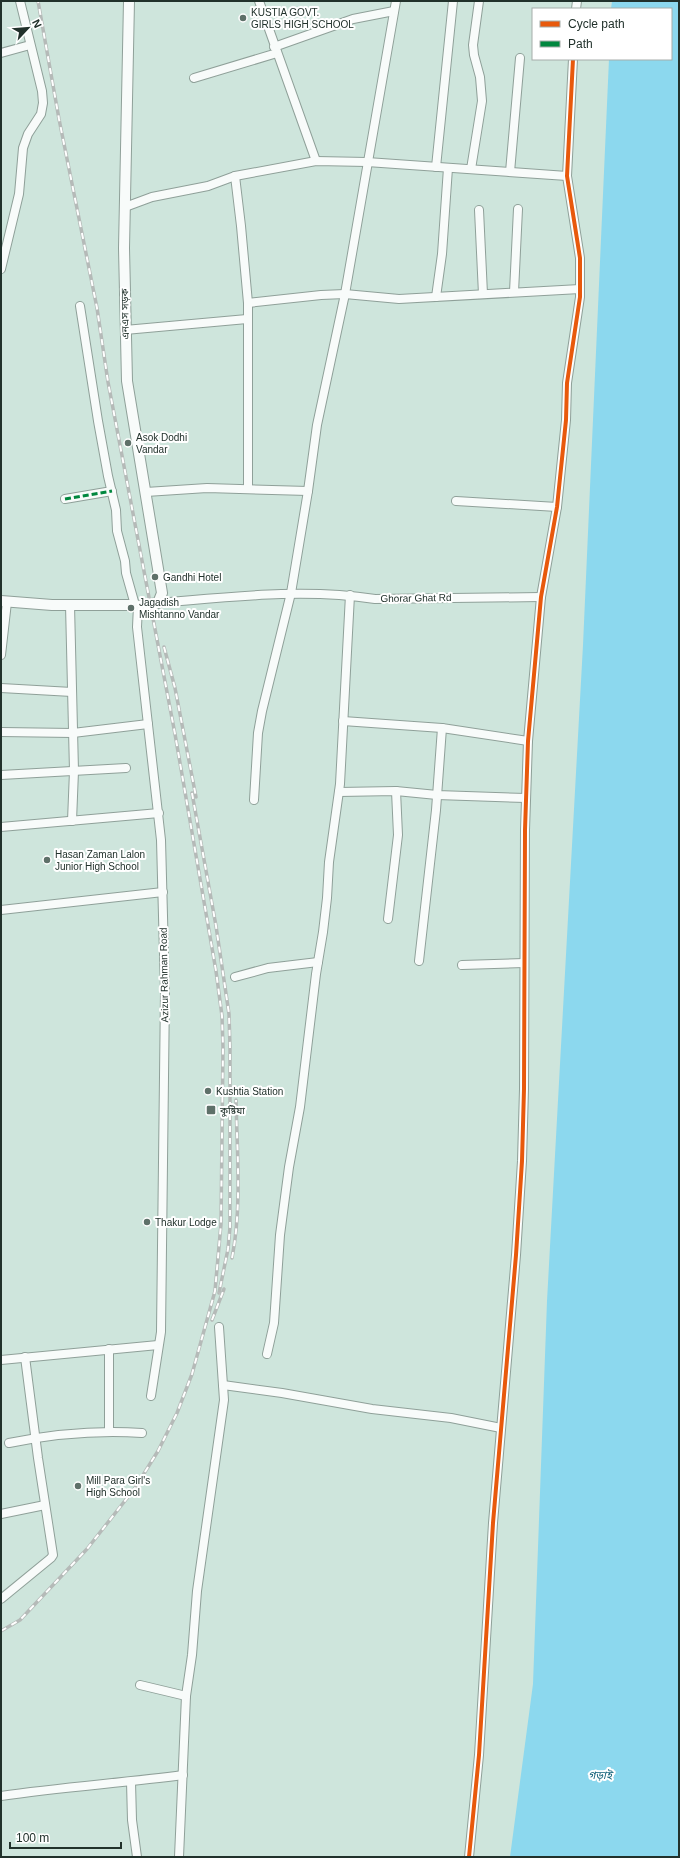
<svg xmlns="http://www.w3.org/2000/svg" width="680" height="1858" viewBox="0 0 680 1858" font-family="Arial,'Noto Sans Bengali',sans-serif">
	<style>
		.water { fill: #8cd8ee }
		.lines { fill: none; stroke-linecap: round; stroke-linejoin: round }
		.minor-casing { stroke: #8fa099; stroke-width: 10 }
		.major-casing { stroke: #8fa099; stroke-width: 12 }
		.minor { stroke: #f8fbfa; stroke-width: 8 }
		.major { stroke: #f8fbfa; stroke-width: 10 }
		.rail-casing { stroke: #b5bab8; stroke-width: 3.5 }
		.rail { stroke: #fff; stroke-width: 2; stroke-dasharray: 6; stroke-linecap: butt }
		.quiet { stroke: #00873e; stroke-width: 3; stroke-dasharray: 6 3; stroke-linecap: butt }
		.cycleway-casing { stroke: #fff; stroke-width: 6 }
		.cycleway { stroke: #e8590c; stroke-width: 4 }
		.poi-dot { fill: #5e7069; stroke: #fff; stroke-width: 1.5 }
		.labels { text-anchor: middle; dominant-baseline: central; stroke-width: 4; stroke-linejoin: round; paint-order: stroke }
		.poi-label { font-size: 10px; fill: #21312b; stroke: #fff; text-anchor: start }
		.street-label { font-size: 10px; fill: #21312b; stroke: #fff }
		.water-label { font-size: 11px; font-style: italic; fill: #116179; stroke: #fff }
	</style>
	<rect width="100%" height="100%" fill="#cee5dc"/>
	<path class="water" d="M612,1H679V1857H510L533,1684L547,1301L583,645L609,59H671V9H611Z"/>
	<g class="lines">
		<g class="minor-casing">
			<g id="minor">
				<path d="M259,1L316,161"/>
				<path d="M576,9L577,1"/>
				<path d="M274,47L353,19L394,11"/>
				<path d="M1,53L30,45"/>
				<path d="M194,78L277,53"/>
				<path d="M436,167L453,1"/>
				<path d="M471,169L482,101L480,77L474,55L473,45L479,1"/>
				<path d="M510,172L520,58"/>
				<path d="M235,176L241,226L248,303V489"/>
				<path d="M125,207L152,197L208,186L235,176L316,161L367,162L567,176"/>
				<path d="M479,210L483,294"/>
				<path d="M1,269L19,194L23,148L28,134L41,114L43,103L42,91L20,1"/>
				<path d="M514,292L518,209"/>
				<path d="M436,297L442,254L448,168"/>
				<path d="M248,303L321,295L345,294L399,299L580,289"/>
				<path d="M80,306L98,421L108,476L116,510L117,531L125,561L126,573L135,605"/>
				<path d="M125,330L247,319"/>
				<path d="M146,492L207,488L308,491"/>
				<path d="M65,499L112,491"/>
				<path d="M456,501L557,507"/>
				<path d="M158,603C231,597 303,588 375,599L541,597"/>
				<path d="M70,605L74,771L72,821"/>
				<path d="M138,606L137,627L161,840L165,992L161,1332L151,1396"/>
				<path d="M1,655L7,602"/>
				<path d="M1,688L72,692"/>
				<path d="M343,721L442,728L528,741"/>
				<path d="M1,732L73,733L148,724"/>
				<path d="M1,775L126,768"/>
				<path d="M339,792L396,791L437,795L526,798"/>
				<path d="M254,800L258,733L262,711L291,593L308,491L317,425L345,294L396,1"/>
				<path d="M1,827L159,813"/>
				<path d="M1,910L163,892"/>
				<path d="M388,919L398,835L396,791"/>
				<path d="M419,961L436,810L442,728"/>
				<path d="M462,965L524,963"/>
				<path d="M235,977L268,968L318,962"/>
				<path d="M109,1349V1431"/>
				<path d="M267,1354L274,1323L280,1235L289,1167L300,1107L316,974L323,932L327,898L329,862L340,784L350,595"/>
				<path d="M1,1360L158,1345"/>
				<path d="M223,1385L282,1393L372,1409L451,1418L501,1428"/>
				<path d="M9,1443C53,1434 96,1430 142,1433"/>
				<path d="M1,1514L45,1505"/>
				<path d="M1,1599L51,1558L53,1555L38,1458L25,1357"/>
				<path d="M140,1685L186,1696"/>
				<path d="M131,1782L132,1820L137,1857"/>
				<path d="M1,1796C62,1787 123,1783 183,1775"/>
				<path d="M179,1857L186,1696L192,1655L197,1591L224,1400L219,1327"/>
				<path d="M469,1857L479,1755L493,1523L516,1255L522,1161L524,1089L525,830L528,741L541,597L557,507L566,420L567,383L580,297V258L567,176L573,59"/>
			</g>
		</g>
		<g class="major-casing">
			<path id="major" d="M1,601L52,605H132L138,606L158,603L162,593L127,381L124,248L129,1"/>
		</g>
		<use href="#minor" class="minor"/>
		<use href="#major" class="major"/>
		<g class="rail-casing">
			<g id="rail">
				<path d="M164,647L175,688L196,797"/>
				<path d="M192,793L216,926L229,1014L230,1047V1227L228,1249L219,1293"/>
				<path d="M232,1258C242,1208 237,1151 236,1100"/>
				<path d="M212,1320L224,1289"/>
				<path d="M1,1631L20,1620L87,1549L135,1488L158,1451L177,1413L192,1374L215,1291L221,1224L223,1047L222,1016L216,971L175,734L108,382L97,308L59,119L38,1"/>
			</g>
		</g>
		<use href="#rail" class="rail"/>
		<path class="quiet" d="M65,499L112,491"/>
		<g class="cycleway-casing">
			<path id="cycleway" d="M469,1857L479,1755L493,1523L516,1255L522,1161L524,1089L525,830L528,741L541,597L557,507L566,420L567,383L580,297V258L567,176L573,59"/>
		</g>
		<use href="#cycleway" class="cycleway"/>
	</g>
	<g class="poi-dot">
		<circle cx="243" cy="18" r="4"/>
		<circle cx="128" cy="443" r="4"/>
		<circle cx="155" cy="577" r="4"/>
		<circle cx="131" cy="608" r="4"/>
		<circle cx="47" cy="860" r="4"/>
		<circle cx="208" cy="1091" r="4"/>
		<rect x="206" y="1105" width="10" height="10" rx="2"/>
		<circle cx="147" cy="1222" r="4"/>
		<circle cx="78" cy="1486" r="4"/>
	</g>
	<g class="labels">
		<g class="poi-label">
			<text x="251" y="12">KUSTIA GOVT.<tspan x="251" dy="12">GIRLS HIGH SCHOOL</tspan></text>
			<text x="136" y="437">Asok Dodhi<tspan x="136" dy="12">Vandar</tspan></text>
			<text x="163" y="577">Gandhi Hotel</text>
			<text x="139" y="602">Jagadish<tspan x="139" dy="12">Mishtanno Vandar</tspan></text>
			<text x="55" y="854">Hasan Zaman Lalon<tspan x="55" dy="12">Junior High School</tspan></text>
			<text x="216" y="1091">Kushtia Station</text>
			<text x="220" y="1110">কুষ্টিয়া</text>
			<text x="155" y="1222">Thakur Lodge</text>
			<text x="86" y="1480">Mill Para Girl's<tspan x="86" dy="12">High School</tspan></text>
		</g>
		<g class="street-label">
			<text transform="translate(125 314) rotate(-91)">এনএস সড়ক</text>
			<text transform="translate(416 598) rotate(-1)">Ghorar Ghat Rd</text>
			<text transform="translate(164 975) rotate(-91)">Azizur Rahman Road</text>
		</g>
		<g class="water-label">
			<text x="600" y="1775">গড়াই</text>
		</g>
	</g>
	<rect width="680" height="1858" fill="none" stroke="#21312b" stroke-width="4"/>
	<rect x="532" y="8" width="140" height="52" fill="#ffffff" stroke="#a6adaa"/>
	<rect x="540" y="21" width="20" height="6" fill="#e8590c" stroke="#a6adaa"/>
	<text x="568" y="28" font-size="12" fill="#21312b">Cycle path</text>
	<rect x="540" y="41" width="20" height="6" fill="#00873e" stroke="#a6adaa"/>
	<text x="568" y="48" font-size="12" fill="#21312b">Path</text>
	<g transform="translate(28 28) rotate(64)" stroke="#ffffff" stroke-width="3" paint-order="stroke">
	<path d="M0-3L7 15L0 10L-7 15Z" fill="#21312b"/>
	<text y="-6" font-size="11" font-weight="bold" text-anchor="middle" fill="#21312b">N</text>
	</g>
	<path d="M10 1842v6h111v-6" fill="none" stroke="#21312b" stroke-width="2"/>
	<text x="16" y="1842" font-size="12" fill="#21312b" stroke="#ffffff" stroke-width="3" paint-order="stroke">100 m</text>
</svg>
